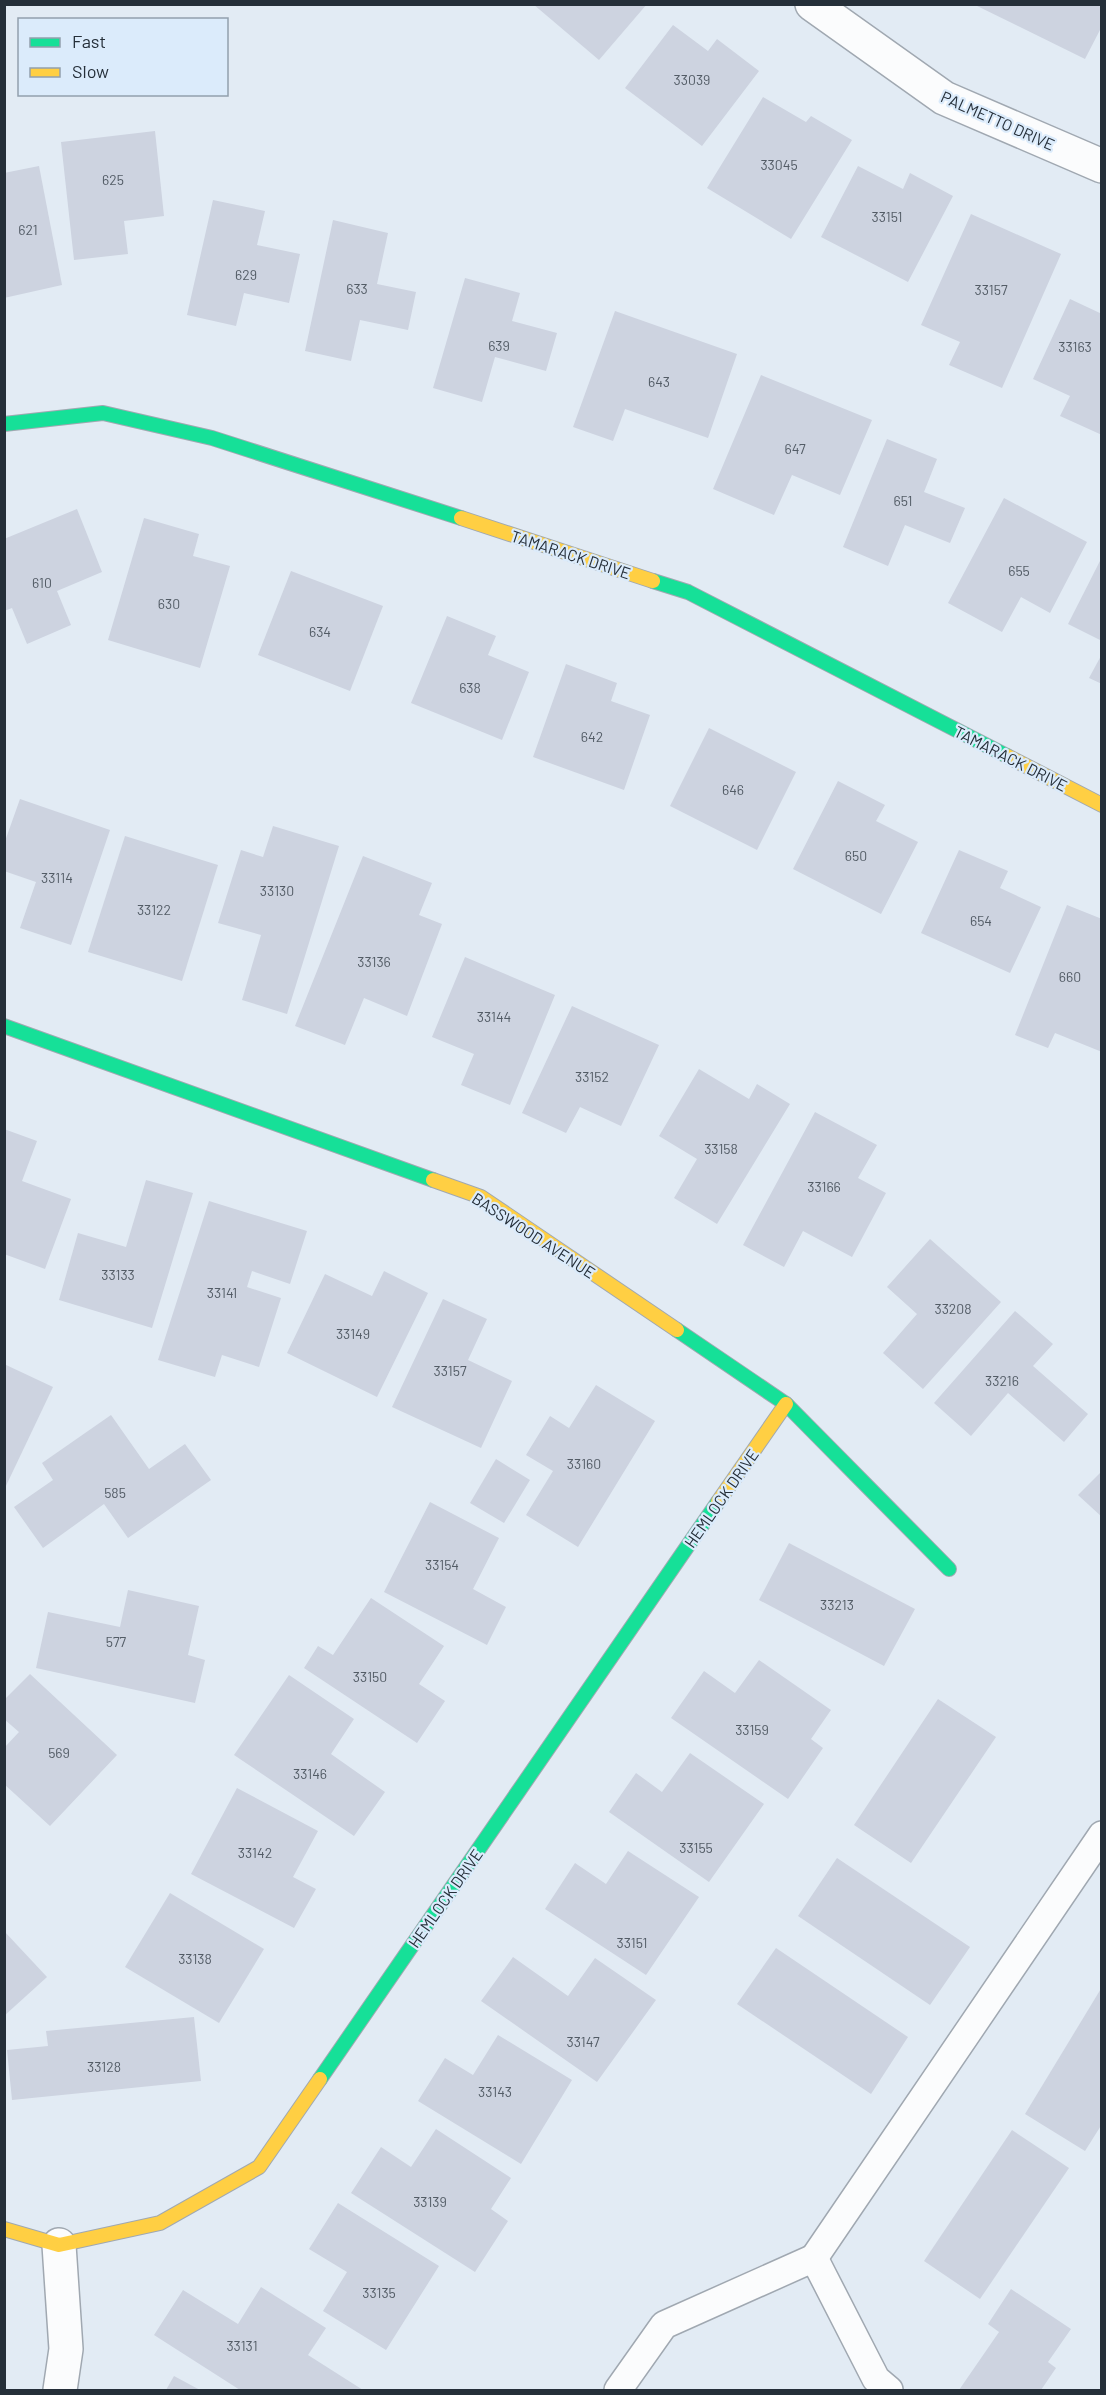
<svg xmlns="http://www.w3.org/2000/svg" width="1106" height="2395" viewBox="0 0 1106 2395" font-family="Barlow,sans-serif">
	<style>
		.building { fill: #cdd3e0 }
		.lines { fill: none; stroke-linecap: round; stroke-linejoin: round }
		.lane-casing { stroke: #a0a8b1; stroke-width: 30 }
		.street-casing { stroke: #a0a8b1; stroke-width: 36 }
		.fast-casing { stroke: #a0a8b1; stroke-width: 16 }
		.slow-casing { stroke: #a0a8b1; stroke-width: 16 }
		.lane { stroke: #fbfcfd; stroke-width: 27 }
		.street { stroke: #fbfcfd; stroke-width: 33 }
		.fast { stroke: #16e098; stroke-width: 14 }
		.slow { stroke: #ffcf43; stroke-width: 14 }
		.labels { text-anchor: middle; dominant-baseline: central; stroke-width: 4.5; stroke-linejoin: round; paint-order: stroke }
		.number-label { font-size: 14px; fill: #535c66 }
		.street-label { font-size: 16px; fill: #252f39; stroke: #dbebfb }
	</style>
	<rect width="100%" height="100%" fill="#e2ebf4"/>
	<g class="building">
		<path d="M533,4H647L599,60Z"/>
		<path d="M973,4H1102V26L1085,59Z"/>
		<path d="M673,25L708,51L717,39L759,71L702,146L625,88Z"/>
		<path d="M763,97L806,122L811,116L852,140L791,239L707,188Z"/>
		<path d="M155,131L164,216L124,221L128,254L74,260L61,142Z"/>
		<path d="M39,166L62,285L4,298V173Z"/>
		<path d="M858,166L903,189L910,173L953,196L908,282L821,237Z"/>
		<path d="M213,200L265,211L257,245L300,254L289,303L244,293L236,326L187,315Z"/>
		<path d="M971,214L1061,254L1002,388L949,365L960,342L921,325Z"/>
		<path d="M333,220L388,233L377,284L416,292L408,330L360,320L351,361L305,351Z"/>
		<path d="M465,278L520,293L512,321L557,333L546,371L495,357L482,402L433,388Z"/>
		<path d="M1070,299L1102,314V435L1060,416L1070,396L1033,379Z"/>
		<path d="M615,311L737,354L708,438L625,409L613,441L573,427Z"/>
		<path d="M761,375L872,420L840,495L792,475L774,515L713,489Z"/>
		<path d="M887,439L937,459L924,492L965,508L950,543L905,525L888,566L843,547Z"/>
		<path d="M1004,498L1087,542L1050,613L1021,597L1002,632L948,603Z"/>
		<path d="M77,509L102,572L57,591L71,625L27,644L12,608L4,611V539Z"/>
		<path d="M144,518L199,534L193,556L230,566L200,668L108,640Z"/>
		<path d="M1102,557V641L1068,624Z"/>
		<path d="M291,571L383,606L350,691L258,655Z"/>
		<path d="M447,616L496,636L488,655L529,672L502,740L411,703Z"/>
		<path d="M1102,654V684L1089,678Z"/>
		<path d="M566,664L617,683L611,701L650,715L624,790L533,757Z"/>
		<path d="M709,728L796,772L757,850L670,806Z"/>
		<path d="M838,781L885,805L876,821L918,842L881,914L793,869Z"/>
		<path d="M20,799L110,830L71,945L20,928L36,882L4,871V844Z"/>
		<path d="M273,826L339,846L287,1014L242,1000L261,935L218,923L241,850L263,857Z"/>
		<path d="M125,836L218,865L182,981L88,952Z"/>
		<path d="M959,850L1008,871L1000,888L1041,907L1010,973L921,933Z"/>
		<path d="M363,856L432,883L419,915L442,924L407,1016L364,998L345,1045L295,1026Z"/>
		<path d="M1067,905L1102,919V1052L1055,1033L1048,1048L1015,1035Z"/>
		<path d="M465,957L555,995L510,1105L461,1085L474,1054L432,1037Z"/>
		<path d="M572,1006L659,1045L621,1126L580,1107L566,1133L522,1113Z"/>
		<path d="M699,1069L749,1099L757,1084L790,1104L717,1224L674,1198L697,1159L659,1136Z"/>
		<path d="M815,1112L877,1145L858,1178L886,1193L852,1257L803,1231L784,1267L743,1245Z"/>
		<path d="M4,1129L37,1141L22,1181L71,1199L45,1269L4,1254Z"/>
		<path d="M146,1180L193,1193L152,1328L59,1300L78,1233L126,1247Z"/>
		<path d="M209,1201L307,1231L290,1284L252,1271L247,1287L281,1298L259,1367L222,1355L215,1377L158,1360Z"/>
		<path d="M930,1239L1001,1302L923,1389L883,1353L917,1314L887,1287Z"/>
		<path d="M384,1271L428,1293L377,1397L287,1353L325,1274L372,1296Z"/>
		<path d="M443,1299L487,1319L468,1360L512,1381L481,1448L392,1407Z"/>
		<path d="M1015,1311L1053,1344L1033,1366L1088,1414L1064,1442L1008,1393L971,1436L934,1403Z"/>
		<path d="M4,1364L53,1387L4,1490Z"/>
		<path d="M596,1385L655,1421L578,1547L526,1515L553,1471L526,1455L550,1416L569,1428Z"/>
		<path d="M111,1415L149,1469L185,1444L211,1480L128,1538L104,1504L43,1548L14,1507L53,1480L42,1463Z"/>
		<path d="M496,1459L530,1480L504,1523L470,1503Z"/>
		<path d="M1102,1471V1517L1078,1495Z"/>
		<path d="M430,1502L499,1538L473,1589L506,1607L487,1645L384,1592Z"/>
		<path d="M789,1543L915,1609L884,1666L759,1600Z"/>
		<path d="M128,1590L199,1606L188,1655L205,1660L195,1703L36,1668L48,1612L120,1627Z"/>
		<path d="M371,1598L444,1646L419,1684L445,1701L417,1743L304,1668L318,1646L333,1655Z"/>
		<path d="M759,1660L831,1710L811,1739L823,1748L788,1799L671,1718L704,1671L735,1693Z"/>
		<path d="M30,1674L117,1755L50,1826L4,1784V1748L19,1732L4,1719V1700Z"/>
		<path d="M289,1675L354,1719L331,1754L385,1792L354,1836L234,1755Z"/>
		<path d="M938,1699L996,1737L911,1863L854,1825Z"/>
		<path d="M690,1753L764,1804L709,1882L609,1812L636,1773L662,1792Z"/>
		<path d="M237,1788L318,1831L293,1877L316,1889L294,1928L191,1874Z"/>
		<path d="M628,1851L699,1897L646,1975L545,1909L575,1863L606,1884Z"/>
		<path d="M837,1858L970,1947L930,2005L798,1916Z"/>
		<path d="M170,1893L264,1949L219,2023L125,1967Z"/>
		<path d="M4,1931L47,1977L4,2016Z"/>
		<path d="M776,1948L908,2037L871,2094L737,2004Z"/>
		<path d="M513,1957L568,1996L595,1958L656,2000L597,2082L481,2001Z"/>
		<path d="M1102,1987V2124L1085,2151L1025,2114Z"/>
		<path d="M194,2017L201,2081L12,2100L7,2050L48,2046L46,2031Z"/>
		<path d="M498,2035L572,2080L521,2164L418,2101L445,2058L473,2075Z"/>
		<path d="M436,2129L511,2178L491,2209L508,2221L475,2272L351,2193L381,2147L411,2167Z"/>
		<path d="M1012,2130L1069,2168L980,2299L924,2261Z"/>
		<path d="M338,2203L439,2266L386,2350L323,2311L347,2272L309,2249Z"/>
		<path d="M261,2287L326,2328L308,2355L363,2390H240L154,2335L183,2290L238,2324Z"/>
		<path d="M1011,2289L1071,2329L1048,2362L1056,2368L1041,2390H959L999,2332L988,2324Z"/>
		<path d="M174,2376L200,2390H166Z"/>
	</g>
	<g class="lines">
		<g class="lane-casing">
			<g id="lane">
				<path d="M814,2258L1102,1835"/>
				<path d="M618,2390L664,2325L814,2258L876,2379L889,2390"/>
			</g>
		</g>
		<g class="street-casing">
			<g id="street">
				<path d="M812,4L944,98L1102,166"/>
				<path d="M59,2245L66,2349L60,2390"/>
			</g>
		</g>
		<g class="fast-casing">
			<g id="fast">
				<path d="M4,424L103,413L212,438L461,518"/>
				<path d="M653,581L688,592L1007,756"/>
				<path d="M4,1026L433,1180"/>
				<path d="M677,1330L786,1404L949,1569"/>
				<path d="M320,2079L718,1502"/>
			</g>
		</g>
		<g class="slow-casing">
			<g id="slow">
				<path d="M461,518L653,581"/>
				<path d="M1007,756L1102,805"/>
				<path d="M433,1180L481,1197L677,1330"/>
				<path d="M718,1502L786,1404"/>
				<path d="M4,2229L59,2245L160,2223L259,2167L320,2079"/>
			</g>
		</g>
		<use href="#lane" class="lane"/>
		<use href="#street" class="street"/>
		<use href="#fast" class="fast"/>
		<use href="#slow" class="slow"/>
	</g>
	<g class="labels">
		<g class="number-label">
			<text x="692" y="79">33039</text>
			<text x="779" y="164">33045</text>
			<text x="113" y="179">625</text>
			<text x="887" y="216">33151</text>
			<text x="28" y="229">621</text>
			<text x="246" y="274">629</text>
			<text x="357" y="288">633</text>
			<text x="991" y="289">33157</text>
			<text x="499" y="345">639</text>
			<text x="1075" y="346">33163</text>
			<text x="659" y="381">643</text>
			<text x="795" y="448">647</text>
			<text x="903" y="500">651</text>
			<text x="1019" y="570">655</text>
			<text x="42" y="582">610</text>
			<text x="169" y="603">630</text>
			<text x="320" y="631">634</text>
			<text x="470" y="687">638</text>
			<text x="592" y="736">642</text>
			<text x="733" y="789">646</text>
			<text x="856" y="855">650</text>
			<text x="57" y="877">33114</text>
			<text x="277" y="890">33130</text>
			<text x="154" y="909">33122</text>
			<text x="981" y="920">654</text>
			<text x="374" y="961">33136</text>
			<text x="1070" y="976">660</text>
			<text x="494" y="1016">33144</text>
			<text x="592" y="1076">33152</text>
			<text x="721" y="1148">33158</text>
			<text x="824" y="1186">33166</text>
			<text x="118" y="1274">33133</text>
			<text x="222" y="1292">33141</text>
			<text x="953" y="1308">33208</text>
			<text x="353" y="1333">33149</text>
			<text x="450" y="1370">33157</text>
			<text x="1002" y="1380">33216</text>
			<text x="584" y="1463">33160</text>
			<text x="115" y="1492">585</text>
			<text x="442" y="1564">33154</text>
			<text x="837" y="1604">33213</text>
			<text x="116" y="1641">577</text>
			<text x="370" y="1676">33150</text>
			<text x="752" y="1729">33159</text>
			<text x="59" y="1752">569</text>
			<text x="310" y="1773">33146</text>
			<text x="696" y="1847">33155</text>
			<text x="255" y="1852">33142</text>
			<text x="632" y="1942">33151</text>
			<text x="195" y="1958">33138</text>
			<text x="583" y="2041">33147</text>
			<text x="104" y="2066">33128</text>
			<text x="495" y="2091">33143</text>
			<text x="430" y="2201">33139</text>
			<text x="379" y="2292">33135</text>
			<text x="242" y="2345">33131</text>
		</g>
		<g class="street-label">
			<text transform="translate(998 120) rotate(24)">PALMETTO DRIVE</text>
			<text transform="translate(571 554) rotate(18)">TAMARACK DRIVE</text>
			<text transform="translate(1011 758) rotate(27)">TAMARACK DRIVE</text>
			<text transform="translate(534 1235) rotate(33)">BASSWOOD AVENUE</text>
			<text transform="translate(721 1498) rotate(-55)">HEMLOCK DRIVE</text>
			<text transform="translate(445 1898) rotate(-55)">HEMLOCK DRIVE</text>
		</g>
	</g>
	<rect width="1106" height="2395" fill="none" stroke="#252f39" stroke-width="12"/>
	<rect x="18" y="18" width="210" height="78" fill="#dbebfb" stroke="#92a0ad" stroke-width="1.5"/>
	<rect x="30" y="38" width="30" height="9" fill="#16e098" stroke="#92a0ad" stroke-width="1.5"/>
	<text x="72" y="48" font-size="18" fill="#252f39">Fast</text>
	<rect x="30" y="68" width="30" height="9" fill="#ffcf43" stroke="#92a0ad" stroke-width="1.5"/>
	<text x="72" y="78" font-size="18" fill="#252f39">Slow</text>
</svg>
